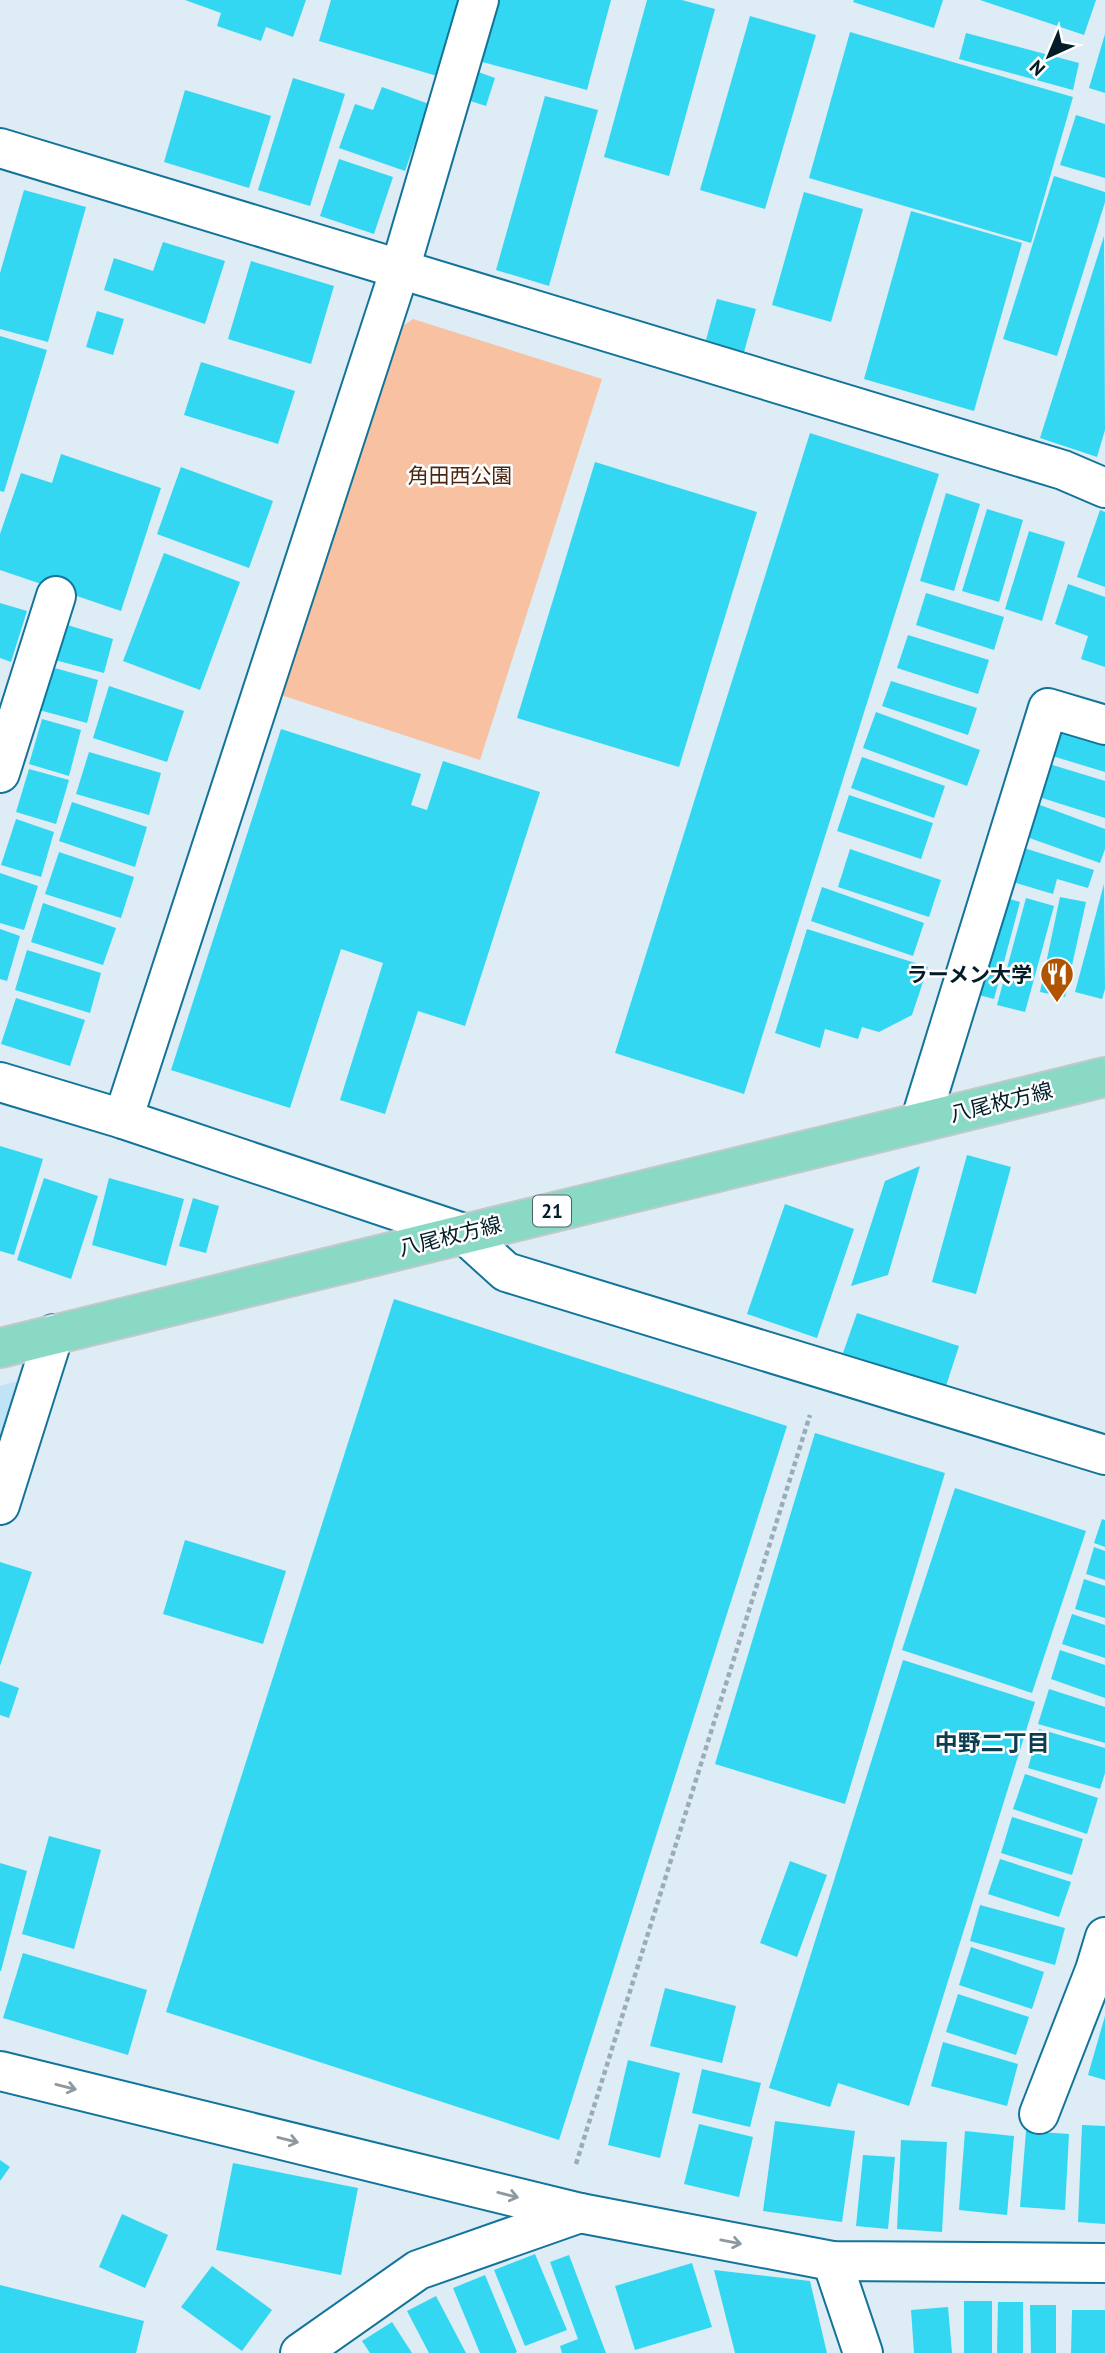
<svg xmlns="http://www.w3.org/2000/svg" width="1105" height="2353" viewBox="0 0 1105 2353" font-family="'PT Sans','Noto Sans JP',sans-serif">
	<style>
		.built { fill: #c0e3f5 }
		.green { fill: #f7c1a2 }
		.building { fill: #34d7f1 }
		.lines { fill: none; stroke-linecap: round; stroke-linejoin: round }
		.minor-casing { stroke: #13749a; stroke-width: 42 }
		.major-casing { stroke: #c2c9cb; stroke-width: 42 }
		.path { stroke: #9aacb6; stroke-width: 4.5; stroke-dasharray: 5 3.5; stroke-linecap: butt }
		.minor { stroke: #fff; stroke-width: 38 }
		.major { stroke: #89d9c4; stroke-width: 38 }
		.oneway { stroke: #8d999e }
		.labels { text-anchor: middle; dominant-baseline: central; stroke-width: 5; stroke-linejoin: round; paint-order: stroke }
		.shield { fill: #fff; stroke: #4e6068; stroke-width: 2 }
		.shield-label { font-size: 19px; font-weight: bold; fill: #021c28 }
		.park-label { font-size: 21px; fill: #4b270f; stroke: #fff }
		.poi-label { font-size: 21px; font-weight: bold; fill: #021c28; stroke: #fff; text-anchor: end }
		.street-label { font-size: 21px; fill: #021c28; stroke: #fff }
		.neighbourhood-label { font-size: 23px; font-weight: bold; fill: #0d3d51; stroke: #fff }
	</style>
	<rect width="100%" height="100%" fill="#ddecf5"/>
	<path class="built" d="M25,1379L0,1460V1386Z"/>
	<path class="green" d="M413,319L602,379L480,760L278,694L394,332Z"/>
	<g class="building">
		<path d="M185,0H306L293,37L266,27L261,41L217,26L221,13Z"/>
		<path d="M331,0H459L437,76L319,41Z"/>
		<path d="M491,0H611L587,90L475,60Z"/>
		<path d="M647,0H682L715,9L669,176L604,157Z"/>
		<path d="M854,0H943L934,28L853,2Z"/>
		<path d="M980,0H1096L1084,35Z"/>
		<path d="M750,16L816,35L765,209L700,190Z"/>
		<path d="M850,32L1073,97L1031,243L809,178Z"/>
		<path d="M966,33L1079,63L1073,90L959,59Z"/>
		<path d="M1105,34V93L1089,88Z"/>
		<path d="M467,68L495,78L486,106L458,97Z"/>
		<path d="M293,78L345,94L310,206L258,190Z"/>
		<path d="M382,87L429,104L405,171L339,148L355,104L373,110Z"/>
		<path d="M185,90L271,116L249,188L164,162Z"/>
		<path d="M545,96L598,110L549,286L496,270Z"/>
		<path d="M1076,115L1105,124V178L1060,165Z"/>
		<path d="M339,159L393,177L374,234L320,216Z"/>
		<path d="M1054,176L1105,192V202L1057,356L1003,339Z"/>
		<path d="M24,190L86,207L48,342L0,329V273Z"/>
		<path d="M804,192L863,209L831,322L772,305Z"/>
		<path d="M911,211L1022,243L974,411L864,379Z"/>
		<path d="M1104,236L1105,430L1097,457L1040,438Z"/>
		<path d="M163,242L225,261L205,324L104,290L114,258L153,271Z"/>
		<path d="M251,261L334,286L311,364L228,339Z"/>
		<path d="M717,299L756,309L744,352L706,340Z"/>
		<path d="M97,311L124,319L113,355L86,347Z"/>
		<path d="M0,336L47,350L4,492L0,491Z"/>
		<path d="M201,362L295,391L278,444L184,415Z"/>
		<path d="M810,433L939,474L744,1094L615,1053Z"/>
		<path d="M61,454L161,488L121,611L0,570V534L21,473L52,483Z"/>
		<path d="M595,462L757,512L679,767L517,718Z"/>
		<path d="M181,467L273,501L249,568L157,534Z"/>
		<path d="M946,493L980,504L954,591L920,581Z"/>
		<path d="M987,509L1023,520L999,602L962,591Z"/>
		<path d="M1100,510L1105,512V587L1077,577Z"/>
		<path d="M1029,531L1065,542L1042,621L1005,609Z"/>
		<path d="M164,553L240,582L200,690L123,661Z"/>
		<path d="M1068,584L1105,597V667L1081,659L1088,636L1055,624Z"/>
		<path d="M926,593L1004,617L994,650L916,625Z"/>
		<path d="M0,603L27,611L11,662L0,658Z"/>
		<path d="M61,623L113,639L104,673L51,659Z"/>
		<path d="M908,635L989,660L978,694L897,668Z"/>
		<path d="M51,667L98,680L87,723L39,710Z"/>
		<path d="M891,681L977,708L968,735L882,706Z"/>
		<path d="M109,686L184,711L167,762L93,738Z"/>
		<path d="M876,712L980,750L967,786L863,748Z"/>
		<path d="M42,719L81,730L69,776L29,764Z"/>
		<path d="M1059,722L1105,736V772L1049,755Z"/>
		<path d="M281,729L421,774L411,805L427,810L443,761L540,792L465,1026L418,1011L385,1114L340,1100L383,963L341,949L290,1108L171,1070Z"/>
		<path d="M89,752L161,773L149,815L76,794Z"/>
		<path d="M862,757L945,786L934,818L851,788Z"/>
		<path d="M1046,763L1105,781V818L1036,796Z"/>
		<path d="M29,769L69,780L56,824L16,812Z"/>
		<path d="M849,795L933,823L921,859L837,831Z"/>
		<path d="M72,802L147,827L135,867L59,841Z"/>
		<path d="M1032,802L1105,829V849L1100,863L1021,835Z"/>
		<path d="M16,819L54,832L41,877L1,865Z"/>
		<path d="M1024,848L1094,870L1088,888L1057,879L1053,894L1013,882Z"/>
		<path d="M850,849L941,880L929,917L838,887Z"/>
		<path d="M59,852L134,877L121,918L45,894Z"/>
		<path d="M0,873L38,886L24,930L0,923Z"/>
		<path d="M1104,884L1105,989L1102,999L1075,992Z"/>
		<path d="M822,887L924,923L913,956L811,921Z"/>
		<path d="M997,895L1020,902L994,999L971,993Z"/>
		<path d="M1060,897L1086,902L1065,997L1040,992Z"/>
		<path d="M1026,898L1054,906L1025,1012L997,1005Z"/>
		<path d="M43,903L116,928L103,965L31,942Z"/>
		<path d="M0,929L20,936L7,981L0,979Z"/>
		<path d="M807,929L928,967L912,1015L879,1032L862,1027L858,1039L825,1029L820,1048L775,1033Z"/>
		<path d="M27,950L101,973L90,1013L15,990Z"/>
		<path d="M16,998L85,1020L70,1066L1,1044Z"/>
		<path d="M0,1146L43,1159L14,1255L0,1251Z"/>
		<path d="M967,1155L1011,1167L976,1294L932,1282Z"/>
		<path d="M920,1166L888,1275L851,1286L885,1181Z"/>
		<path d="M44,1178L98,1196L71,1279L17,1260Z"/>
		<path d="M109,1178L184,1199L166,1266L92,1245Z"/>
		<path d="M193,1198L219,1206L206,1253L179,1246Z"/>
		<path d="M785,1204L854,1229L817,1338L747,1314Z"/>
		<path d="M394,1299L787,1426L559,2140L166,2012Z"/>
		<path d="M857,1313L959,1346L946,1386L843,1353Z"/>
		<path d="M815,1433L945,1473L845,1804L715,1764Z"/>
		<path d="M955,1488L1086,1531L1032,1693L902,1650Z"/>
		<path d="M1102,1519L1105,1520V1547L1094,1543Z"/>
		<path d="M185,1540L286,1571L263,1644L163,1614Z"/>
		<path d="M1094,1547L1105,1551V1580L1086,1574Z"/>
		<path d="M0,1562L32,1572L0,1666Z"/>
		<path d="M1084,1579L1105,1586V1618L1075,1609Z"/>
		<path d="M1072,1614L1105,1625V1658L1062,1644Z"/>
		<path d="M1060,1650L1105,1665V1698L1051,1679Z"/>
		<path d="M903,1660L1035,1702L909,2106L838,2083L830,2107L769,2088Z"/>
		<path d="M0,1681L19,1688L9,1718L0,1715Z"/>
		<path d="M1049,1689L1105,1707V1743L1038,1724Z"/>
		<path d="M1039,1729L1105,1748V1773L1100,1789L1028,1768Z"/>
		<path d="M1025,1774L1098,1798L1087,1834L1013,1809Z"/>
		<path d="M1012,1817L1083,1839L1072,1875L1001,1853Z"/>
		<path d="M49,1836L101,1850L74,1949L22,1934Z"/>
		<path d="M1000,1859L1071,1882L1059,1917L988,1894Z"/>
		<path d="M790,1861L827,1875L797,1957L760,1943Z"/>
		<path d="M0,1863L27,1871L1,1971H0Z"/>
		<path d="M980,1905L1065,1928L1055,1965L970,1941Z"/>
		<path d="M971,1947L1044,1972L1032,2009L959,1985Z"/>
		<path d="M23,1953L147,1990L128,2055L3,2018Z"/>
		<path d="M665,1988L736,2006L722,2063L650,2046Z"/>
		<path d="M958,1994L1029,2017L1016,2055L946,2032Z"/>
		<path d="M1105,2016V2080L1088,2075Z"/>
		<path d="M943,2042L1018,2064L1007,2106L931,2086Z"/>
		<path d="M628,2060L680,2073L660,2158L608,2145Z"/>
		<path d="M702,2069L761,2083L750,2127L692,2113Z"/>
		<path d="M775,2121L855,2131L842,2222L763,2211Z"/>
		<path d="M699,2124L753,2137L739,2197L684,2184Z"/>
		<path d="M1082,2125L1105,2126V2224L1078,2222Z"/>
		<path d="M965,2131L1014,2136L1007,2215L959,2210Z"/>
		<path d="M1026,2131L1069,2134L1065,2210L1020,2207Z"/>
		<path d="M901,2140L947,2142L942,2232L897,2229Z"/>
		<path d="M863,2155L895,2157L888,2229L856,2226Z"/>
		<path d="M0,2160L10,2167L0,2181Z"/>
		<path d="M233,2163L358,2188L341,2275L216,2250Z"/>
		<path d="M122,2214L168,2235L145,2288L99,2267Z"/>
		<path d="M535,2254L567,2330L525,2346L494,2270Z"/>
		<path d="M569,2255L606,2353H562L560,2346L578,2339L550,2262Z"/>
		<path d="M692,2263L712,2327L635,2350L615,2286Z"/>
		<path d="M212,2266L272,2310L242,2351L181,2307Z"/>
		<path d="M714,2270L810,2281L827,2353H735Z"/>
		<path d="M485,2275L517,2352L515,2353H480L453,2288Z"/>
		<path d="M0,2285L144,2321L136,2353H0Z"/>
		<path d="M436,2296L466,2353H429L407,2311Z"/>
		<rect x="964" y="2301" width="28" height="52"/>
		<path d="M998,2302H1023V2353H997Z"/>
		<path d="M1030,2305H1056V2353H1031Z"/>
		<path d="M948,2307L952,2353H914L911,2310Z"/>
		<path d="M1072,2310H1105V2353H1071Z"/>
		<path d="M392,2322L412,2353H370L362,2341Z"/>
	</g>
	<g class="lines">
		<g class="minor-casing">
			<g id="minor">
				<path d="M0,148L1063,470L1105,488"/>
				<path d="M0,773L56,596"/>
				<path d="M0,1082L123,1119L463,1233L506,1272L1105,1455"/>
				<path d="M123,1119L400,269L479,0"/>
				<path d="M920,1122L1048,708L1105,725"/>
				<path d="M0,1505L54,1334"/>
				<path d="M0,2071L580,2213L832,2261L1105,2263"/>
				<path d="M1039,2114L1095,1970L1105,1937"/>
				<path d="M832,2261L863,2353"/>
				<path d="M300,2353L418,2270L580,2213"/>
			</g>
		</g>
		<g class="major-casing">
			<path id="major" d="M0,1348L1105,1077"/>
		</g>
		<path class="path" d="M576,2164L810,1415"/>
		<use href="#minor" class="minor"/>
		<use href="#major" class="major"/>
	</g>
	<defs><path id="oneway-shaft" d="M-6 0H5M1.5-3L5.5 0L1.5 3" fill="none" stroke-width="1.6" stroke-linecap="round" stroke-linejoin="round" transform="scale(1.75)"/></defs>
	<g class="oneway">
		<use href="#oneway-shaft" transform="translate(66 2087) rotate(14)"/>
		<use href="#oneway-shaft" transform="translate(288 2140) rotate(14)"/>
		<use href="#oneway-shaft" transform="translate(508 2195) rotate(14)"/>
		<use href="#oneway-shaft" transform="translate(731 2242) rotate(11)"/>
	</g>
	<defs>
		<g id="restaurant-pin" transform="scale(1.75)"><path d="M0 17L-7.5 6A9.5 9.5 0 1 1 7.5 6Z" fill="#b15400" stroke="#fff"/><path d="M-5-6h1v4h1v-4h1v4h1v-4h1v5L-1.5 .5V6h-2V.5L-5-1ZM5-6V6H3V1.5H1.5Q1.5-4 5-6Z" fill="#fff"/></g>
	</defs>
	<g fill-rule="evenodd">
		<use href="#restaurant-pin" x="1057" y="974"/>
	</g>
	<g class="labels">
		<rect class="shield" x="533" y="1195.5" width="38" height="31" rx="5"/>
		<g class="shield-label">
			<text x="552" y="1211">21</text>
		</g>
		<g class="park-label">
			<text x="460" y="475">角田西公園</text>
		</g>
		<g class="poi-label">
			<text x="1032" y="974">ラーメン大学</text>
		</g>
		<g class="street-label">
			<text transform="translate(1001 1102) rotate(-14)">八尾枚方線</text>
			<text transform="translate(450 1236) rotate(-14)">八尾枚方線</text>
		</g>
		<g class="neighbourhood-label">
			<text x="992" y="1742">中野二丁目</text>
		</g>
	</g>
	<g transform="translate(1049 56) rotate(224)" stroke="#ffffff" stroke-width="5" paint-order="stroke">
	<path d="M0-5L12 26L0 18L-12 26Z" fill="#021c28"/>
	<text y="-10" font-size="19" font-weight="bold" text-anchor="middle" fill="#021c28">N</text>
	</g>
</svg>
